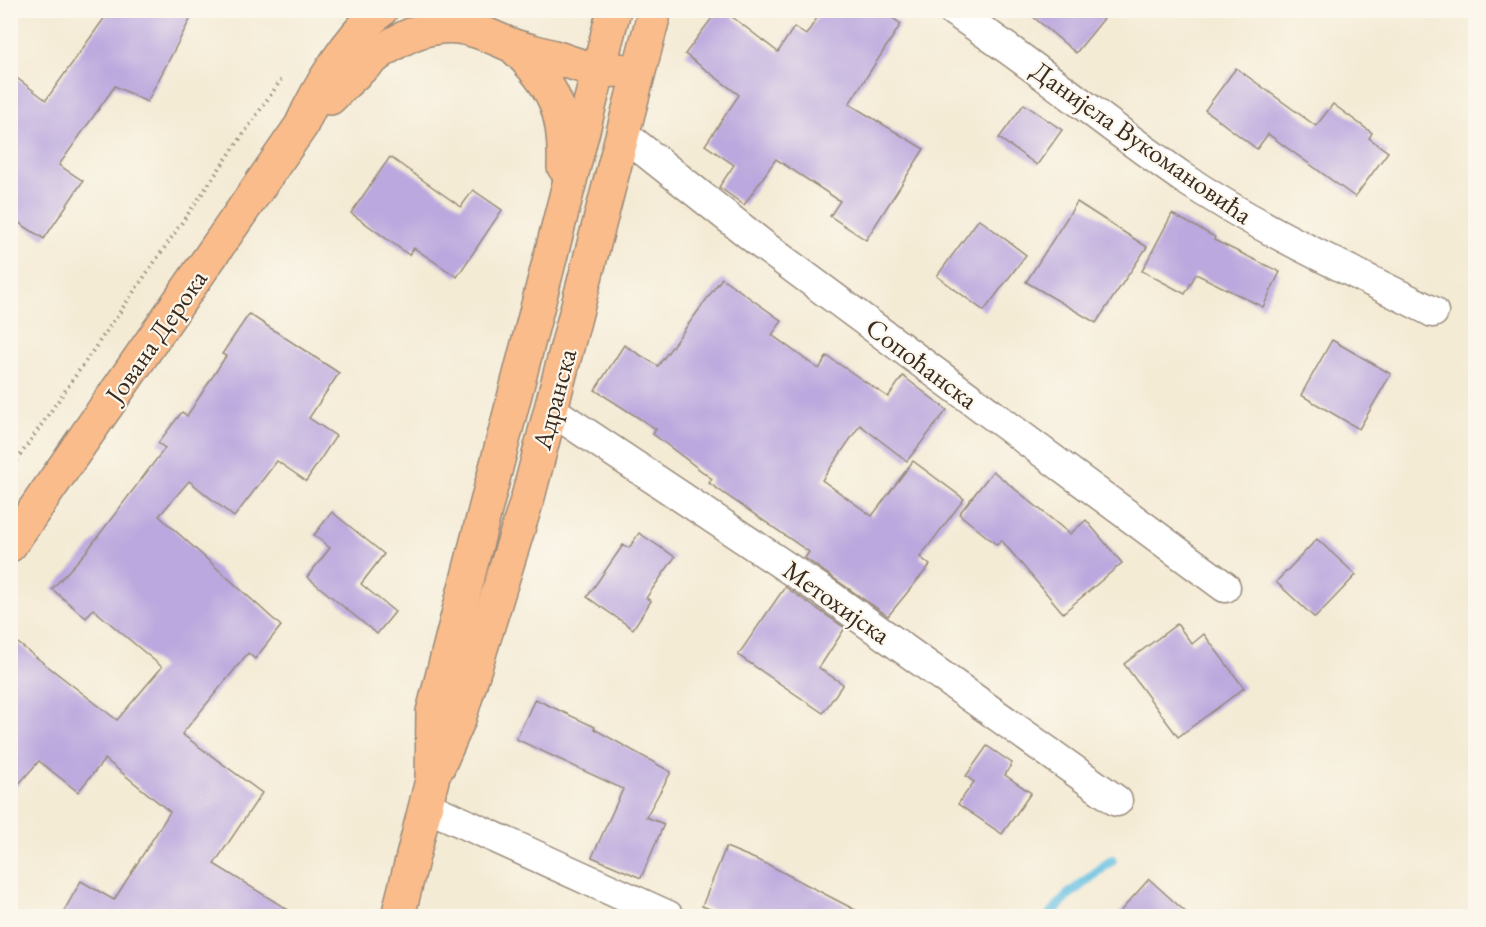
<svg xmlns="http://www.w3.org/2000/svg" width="1486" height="927" viewBox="0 0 1486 927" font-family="'EB Garamond',serif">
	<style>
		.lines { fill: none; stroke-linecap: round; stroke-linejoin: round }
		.stream { stroke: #64bfe2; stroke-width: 10 }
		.building { fill: #bba8de }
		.minor-casing { stroke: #988a7a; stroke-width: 33 }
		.primary-casing { stroke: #988a7a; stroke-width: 36 }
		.path { stroke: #988a7a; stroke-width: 4; stroke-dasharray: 1.5 4.5; stroke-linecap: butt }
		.minor { stroke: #fff; stroke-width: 30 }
		.primary { stroke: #fabc8b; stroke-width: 33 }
		.labels { text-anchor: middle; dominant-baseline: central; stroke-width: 4.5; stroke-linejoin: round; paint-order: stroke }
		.street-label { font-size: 27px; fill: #3b2a1e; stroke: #fbf7ec }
	</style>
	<rect width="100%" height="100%" fill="#fbf7ec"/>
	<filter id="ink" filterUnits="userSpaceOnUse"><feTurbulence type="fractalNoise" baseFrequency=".0167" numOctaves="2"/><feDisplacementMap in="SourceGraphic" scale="12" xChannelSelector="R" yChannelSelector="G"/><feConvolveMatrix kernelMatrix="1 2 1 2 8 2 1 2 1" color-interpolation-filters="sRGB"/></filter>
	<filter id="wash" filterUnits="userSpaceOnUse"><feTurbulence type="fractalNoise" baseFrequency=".008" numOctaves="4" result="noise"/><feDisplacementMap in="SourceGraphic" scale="24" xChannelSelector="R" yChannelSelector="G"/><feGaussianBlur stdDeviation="1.35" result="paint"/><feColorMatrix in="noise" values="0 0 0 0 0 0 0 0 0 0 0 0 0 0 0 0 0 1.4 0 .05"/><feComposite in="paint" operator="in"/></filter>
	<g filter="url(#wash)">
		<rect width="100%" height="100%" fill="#f4ebd5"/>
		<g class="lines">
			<path class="stream" d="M1049,916L1068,895L1112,860"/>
		</g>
		<g id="blocks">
			<g class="building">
				<path d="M110,10H195L147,102L115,86L59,165L83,181L44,239L10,217V73L46,100Z"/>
				<path d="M718,10H723L778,52L794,27L806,35L822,10H881L901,24L849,104L924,149L866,240L830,216L840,201L776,159L744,205L719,187L734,165L705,145L739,95L685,54Z"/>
				<path d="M1025,10H1111L1076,53Z"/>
				<path d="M1236,68L1316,126L1333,104L1372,133L1369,138L1388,152L1355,197L1268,134L1257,149L1205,110Z"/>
				<path d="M1024,104L1062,130L1037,165L999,138Z"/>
				<path d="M390,157L461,207L473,190L502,210L457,277L414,248L409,255L351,213Z"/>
				<path d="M1077,202L1147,247L1096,323L1026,282Z"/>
				<path d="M1172,214L1215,237L1214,240L1280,272L1263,307L1196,274L1185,294L1142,271Z"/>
				<path d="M979,219L1026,255L984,311L937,276Z"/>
				<path d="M722,278L782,321L772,335L819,369L827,356L888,397L903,376L947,410L907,461L860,425L822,480L872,516L913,461L964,499L920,557L930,565L888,616L805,558L809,552L709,483L712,479L653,434L656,429L595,390L624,345L658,366Z"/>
				<path d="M249,314L339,373L309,418L336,436L306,481L277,461L234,517L189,481L159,516L281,626L255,659L248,653L182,734L262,793L214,864L298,916H61L81,881L114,900L170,812L105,759L78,792L39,761L10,794V637L117,720L162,667L93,609L86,618L52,589L86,552L165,448L158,443L182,412L187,416L226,356L222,354Z"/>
				<path d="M1332,340L1391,374L1359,429L1301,395Z"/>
				<path d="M993,471L1070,534L1086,520L1122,563L1063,613L1001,540L997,545L959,514Z"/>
				<path d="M332,512L384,554L361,584L395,612L377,634L307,577L330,548L314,535Z"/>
				<path d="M639,533L675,557L646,598L651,601L633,629L587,597L623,545L629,548Z"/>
				<path d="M1317,539L1356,575L1315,618L1276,582Z"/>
				<path d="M785,587L845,628L819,668L843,684L823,713L738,655Z"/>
				<path d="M1177,624L1192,644L1204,634L1244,688L1178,737L1124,664Z"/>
				<path d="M535,699L595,727L594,729L671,772L646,817L664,824L641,878L592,857L623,789L516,739Z"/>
				<path d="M987,746L1012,763L1005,775L1031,793L1002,834L958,804L974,782L966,776Z"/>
				<path d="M726,847L767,864L867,916H727L702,906Z"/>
				<path d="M1149,879L1190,916H1116Z"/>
			</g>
		</g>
	</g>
	<g filter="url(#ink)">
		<use href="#blocks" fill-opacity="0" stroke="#988a7a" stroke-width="1.5"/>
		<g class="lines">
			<g class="minor-casing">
				<g id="minor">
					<path d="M952,10C1033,63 1106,125 1185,179C1263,231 1350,270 1433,312"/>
					<path d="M623,134L764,246L1225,587"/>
					<path d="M551,410L827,594L1117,801"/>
					<path d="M426,806L668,916"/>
				</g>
			</g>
			<g class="primary-casing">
				<g id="primary">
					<path d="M513,46C553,85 566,109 564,167"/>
					<path d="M330,98C364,64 406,22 458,27C478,29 495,39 514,46C527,50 540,53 554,57C576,64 596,73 620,70"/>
					<path d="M10,545L301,126C319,86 347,40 381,10"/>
					<path d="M438,767L459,719L528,497L655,10"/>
					<path d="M398,916L432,780L433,712L614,10"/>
				</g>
			</g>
			<path class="path" d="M10,470L281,80"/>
			<use href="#minor" class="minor"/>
			<use href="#primary" class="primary"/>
		</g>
	</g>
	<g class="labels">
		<g class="street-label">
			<text transform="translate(1142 142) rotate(35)">Данијела Вукомановића</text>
			<text transform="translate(156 336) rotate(-55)">Јована Дерока</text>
			<text transform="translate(922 363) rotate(37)">Сопоћанска</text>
			<text transform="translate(554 399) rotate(-75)">Адранска</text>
			<text transform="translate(837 602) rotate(35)">Метохијска</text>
		</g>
	</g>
	<rect width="1486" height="927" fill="none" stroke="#fbf7ec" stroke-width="36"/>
</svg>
